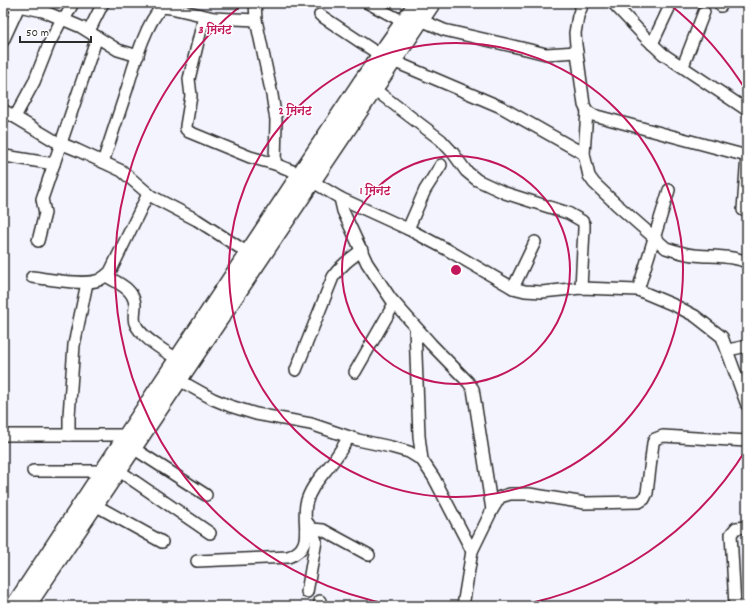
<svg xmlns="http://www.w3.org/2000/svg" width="750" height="609" viewBox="0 0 750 609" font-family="Dekko,'Playpen Sans Deva',sans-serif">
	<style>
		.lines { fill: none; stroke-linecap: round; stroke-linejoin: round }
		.minor-casing { stroke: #2b2b2b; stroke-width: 14 }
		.secondary-casing { stroke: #2b2b2b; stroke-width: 19 }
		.minor { stroke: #fff; stroke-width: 11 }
		.secondary { stroke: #fff; stroke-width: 16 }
		.ring { fill: none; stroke: #c2185b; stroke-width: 2 }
		.centre { fill: #c2185b; stroke: #fff; stroke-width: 2 }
		.ring-label { font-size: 12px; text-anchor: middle; font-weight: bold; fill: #c2185b; stroke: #fff; stroke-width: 3; stroke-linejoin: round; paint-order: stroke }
	</style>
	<rect width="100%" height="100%" fill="#f3f4fe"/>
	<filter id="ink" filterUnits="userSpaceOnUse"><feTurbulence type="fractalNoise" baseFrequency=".025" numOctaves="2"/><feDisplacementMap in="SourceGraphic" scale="8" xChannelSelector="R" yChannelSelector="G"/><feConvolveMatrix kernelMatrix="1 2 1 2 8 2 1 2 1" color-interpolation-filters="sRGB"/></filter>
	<g filter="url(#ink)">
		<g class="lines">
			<g class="minor-casing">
				<g id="minor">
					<path d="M3,3L43,11L81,27L118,50L138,56"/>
					<path d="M255,3L256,20L272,95L276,120L275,164"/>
					<path d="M368,3L404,22"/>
					<path d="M583,3L578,16L575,33L576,45L584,105L587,111L593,115L747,156"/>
					<path d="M613,3L646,38L663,54L747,110"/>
					<path d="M721,6L722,3"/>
					<path d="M320,15L380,55"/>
					<path d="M204,17L189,79L191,96L186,126V129L189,132L250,157L275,164L300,174L340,198L410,230L446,249L513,288L525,291L542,292L581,288L638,290L676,306L695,316L722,337L747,405"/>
					<path d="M64,20L73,3"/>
					<path d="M421,20L444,30L530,50L546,54L577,52"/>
					<path d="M89,31L103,3"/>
					<path d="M3,41L19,6"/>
					<path d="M652,44L670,6"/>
					<path d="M393,61L501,107L584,154"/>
					<path d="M683,66L704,12"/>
					<path d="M374,89L441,140L453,153L466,171L477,180L505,193L568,213L582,221L584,224V229L581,288"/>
					<path d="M3,110L55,141L77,150L122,171L151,196L197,220L248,253"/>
					<path d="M587,111L584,154L589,176L594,183L616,204L666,248C675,251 684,254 694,255C708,257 736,255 747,263"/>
					<path d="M15,117L34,82L49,44L62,19"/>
					<path d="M5,156L54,164"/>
					<path d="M103,162C111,138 119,113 127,89C134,66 145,24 162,7L171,8L214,18L256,20"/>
					<path d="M340,198L343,211L367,263L391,299L431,344L468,382L473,389L492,510"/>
					<path d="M743,210L747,156"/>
					<path d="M408,229L425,190L441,165"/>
					<path d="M38,241L45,213L42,199L97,37"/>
					<path d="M106,276C118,283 134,289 135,305C135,311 133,318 135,323C140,337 165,351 177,359"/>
					<path d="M32,277C49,279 84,286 99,280C103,278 107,275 110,272L148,194"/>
					<path d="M513,288L535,242"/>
					<path d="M638,290L669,190"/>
					<path d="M415,328L419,436L422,460"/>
					<path d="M728,350L747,346"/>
					<path d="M296,370L333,277C340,266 351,258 362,250"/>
					<path d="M355,372L394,304"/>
					<path d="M179,380L213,399L230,406L256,414L311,424L358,440L391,447L409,452L422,460L434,478L472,551"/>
					<path d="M3,435H126"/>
					<path d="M69,435V416L74,345L87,283"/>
					<path d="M133,448L206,495"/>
					<path d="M118,470L210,533"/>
					<path d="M33,471H103"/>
					<path d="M95,505L162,542"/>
					<path d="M306,521L312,529L316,541L307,592"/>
					<path d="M312,529L323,530L369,555"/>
					<path d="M197,561L288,557C315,548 302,525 306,504C310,486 324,474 334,460C339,453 344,445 349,437"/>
					<path d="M320,601V606"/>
					<path d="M463,606L472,551L492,510L500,497L510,494H529L585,503L639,502L644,499L647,493L653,443L655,439L663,436L747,441"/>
					<path d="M735,606L731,534L736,528L747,527"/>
				</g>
			</g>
			<g class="secondary-casing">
				<g id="secondary">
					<path d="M14,606L113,456L362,81L417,3"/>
					<path d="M27,606C162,405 297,204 432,3"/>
				</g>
			</g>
			<use href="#minor" class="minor"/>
			<use href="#secondary" class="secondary"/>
		</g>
	</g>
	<g class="ring">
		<circle cx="456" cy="270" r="114"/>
		<circle cx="456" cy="270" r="227"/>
		<path d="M747 448A341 341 0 0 1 515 606M397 606A341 341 0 0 1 244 3M668 3A341 341 0 0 1 747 92"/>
	</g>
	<circle cx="456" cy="270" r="6" class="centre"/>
	<g class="ring-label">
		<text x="215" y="33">3 मिनट</text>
		<text x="295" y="114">2 मिनट</text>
		<text x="375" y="194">1 मिनट</text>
	</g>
	<rect width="750" height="609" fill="none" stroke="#fff" stroke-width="16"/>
	<rect x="8" y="8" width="734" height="593" fill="none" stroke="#2b2b2b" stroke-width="1.5" filter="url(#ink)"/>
	<path d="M20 36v6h71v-6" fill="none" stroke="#2b2b2b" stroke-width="2"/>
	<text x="26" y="36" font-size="12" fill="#2b2b2b" stroke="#ffffff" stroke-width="3" paint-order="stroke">50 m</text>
</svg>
